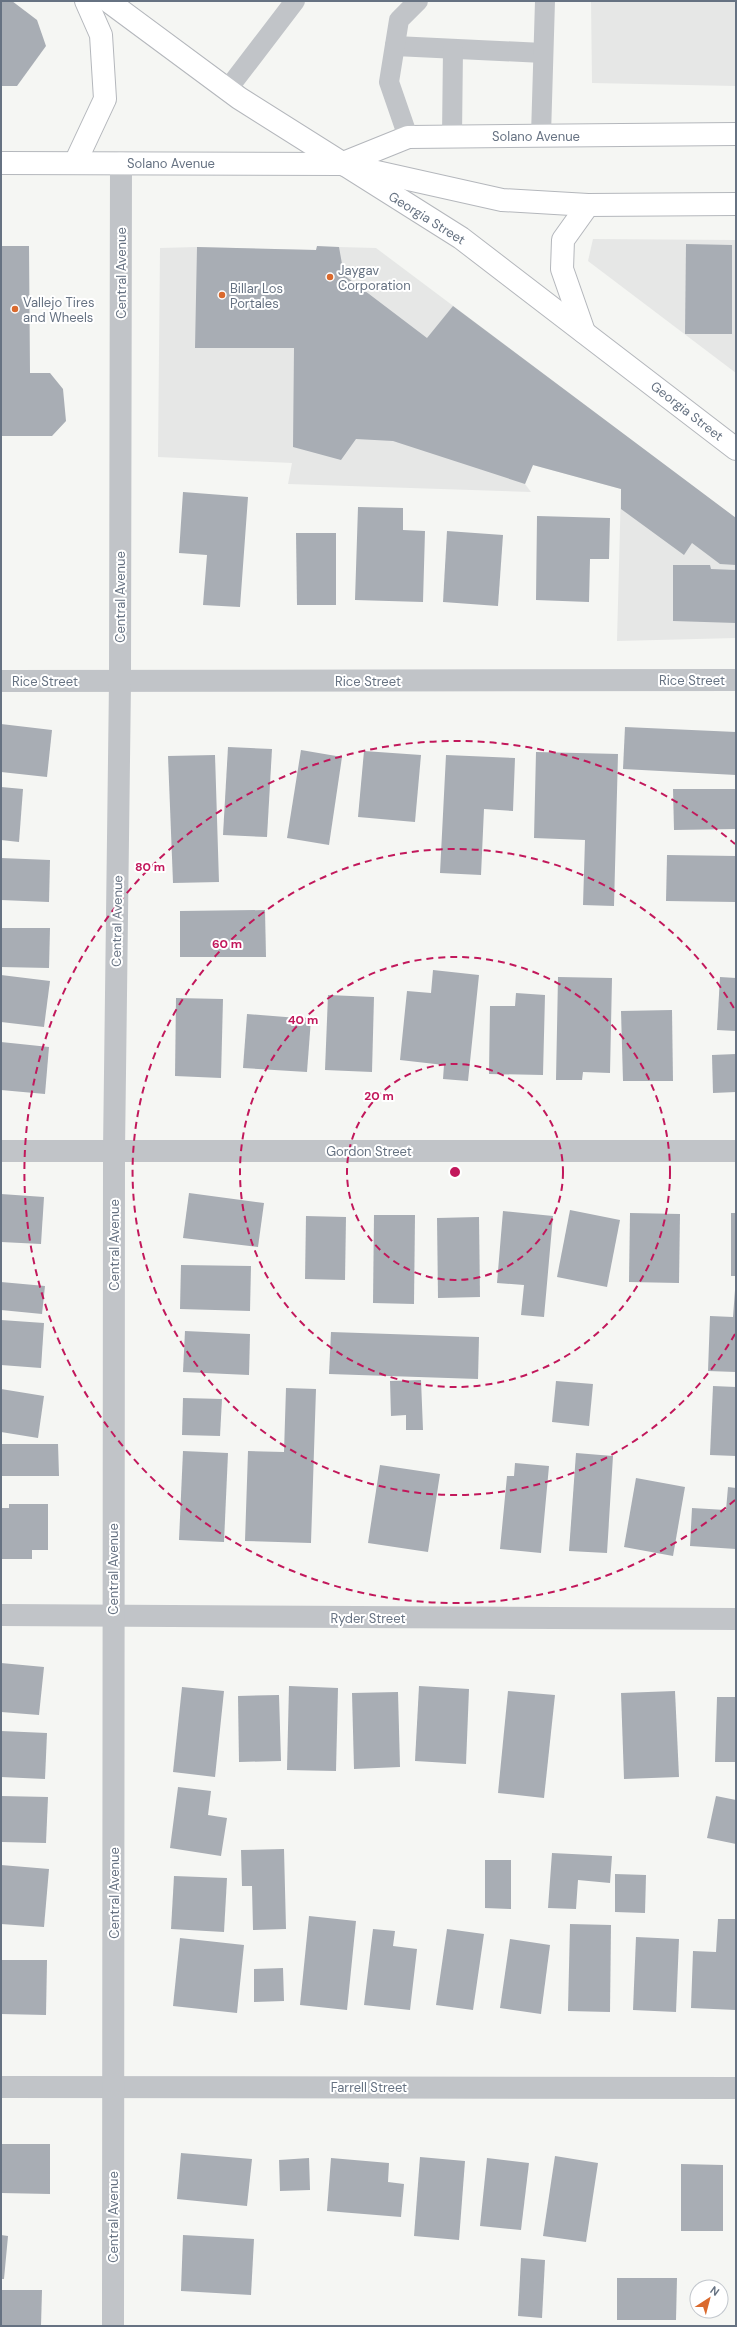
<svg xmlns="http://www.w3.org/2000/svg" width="737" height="2327" viewBox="0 0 737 2327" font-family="'DM Sans',sans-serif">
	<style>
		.built { fill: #e6e7e6 }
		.building { fill: #a8adb4 }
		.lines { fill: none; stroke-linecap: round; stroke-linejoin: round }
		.secondary-casing { stroke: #b4b7bc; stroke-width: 24 }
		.lane { stroke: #c1c4c8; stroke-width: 20 }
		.street { stroke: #c1c4c8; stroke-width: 22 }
		.secondary { stroke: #fff; stroke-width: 22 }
		.ring { fill: none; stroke: #c2185b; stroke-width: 2; stroke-dasharray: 7 5 }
		.poi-dot { fill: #da6a2e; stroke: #fff; stroke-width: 1.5 }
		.labels { text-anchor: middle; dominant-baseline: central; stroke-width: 4; stroke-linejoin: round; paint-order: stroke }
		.street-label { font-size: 13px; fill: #667282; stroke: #fff }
		.poi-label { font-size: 13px; fill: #667282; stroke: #fff; text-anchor: start }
		.centre { fill: #c2185b; stroke: #fff; stroke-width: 2 }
		.ring-label { font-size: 12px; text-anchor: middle; font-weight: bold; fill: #c2185b; stroke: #fff; stroke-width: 4; stroke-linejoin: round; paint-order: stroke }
	</style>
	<rect width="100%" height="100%" fill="#f5f6f3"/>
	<g class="built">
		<path d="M591,1H736V86L592,83Z"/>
		<path d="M593,239L736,240V373L588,261Z"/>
		<path d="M197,247L316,250L339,247L376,248L736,518V638L617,641L621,489L533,465L525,484L531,492L288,484L292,463L158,457L160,248Z"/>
	</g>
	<g class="building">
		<path d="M1,1H12L37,20L46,46L17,86H1Z"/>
		<path d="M686,244L732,245V334H685Z"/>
		<path d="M1,246H29L30,373H50L63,389L66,421L52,436H1Z"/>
		<path d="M317,246L339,247L344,275L427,338L453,306L736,518V565L720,564L692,543L684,555L621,509V489L533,465L525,484L393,441L356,439L341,460L293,447L294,348H195L197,247L316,250Z"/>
		<path d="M183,492L248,497L240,607L203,605L207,555L179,553Z"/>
		<path d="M358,507L403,508V530L425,531L423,602L355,600Z"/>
		<path d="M537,516L610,518L609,559H590L589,602L536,600Z"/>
		<path d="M447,531L503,535L498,606L443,602Z"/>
		<path d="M296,533H336V605H297Z"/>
		<path d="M673,565H710L711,569L736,570V623L673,621Z"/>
		<path d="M1,724L52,730L47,777L1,772Z"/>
		<path d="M625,727L736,732V775L623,769Z"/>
		<path d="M228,747L272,749L267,837L223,835Z"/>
		<path d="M301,750L342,757L329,845L287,838Z"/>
		<path d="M364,751L421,755L415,822L358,817Z"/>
		<path d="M536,752L618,754L614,906L583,905L585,840L534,838Z"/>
		<path d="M215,755L219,882L173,883L168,756Z"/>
		<path d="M446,755L515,758L513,811L484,809L481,875L440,873Z"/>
		<path d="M1,787L23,789L19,842L1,840Z"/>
		<path d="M673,789H736V829L674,830Z"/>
		<path d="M667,855L736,856V902L666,901Z"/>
		<path d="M1,858L50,860L49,902L1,900Z"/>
		<path d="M265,910L266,957H180V911Z"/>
		<path d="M1,928H50L49,968L1,967Z"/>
		<path d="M433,970L479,975L468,1081L443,1079L444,1065L400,1060L407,991L431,993Z"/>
		<path d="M1,975L50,981L44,1027L1,1022Z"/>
		<path d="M558,977L612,978L610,1073L583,1072L582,1080H556Z"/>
		<path d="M720,977L736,978V1031L717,1030Z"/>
		<path d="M516,993L545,995L543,1075L489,1074L490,1006H515Z"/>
		<path d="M328,995L374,997L372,1072L325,1070Z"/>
		<path d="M176,998L223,999L221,1078L175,1076Z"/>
		<path d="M672,1010L673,1081H623L621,1011Z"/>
		<path d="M247,1014L311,1019L307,1072L243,1068Z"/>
		<path d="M1,1042L49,1047L45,1094L1,1090Z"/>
		<path d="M736,1054V1092L713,1093L712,1055Z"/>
		<path d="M189,1193L264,1203L258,1247L183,1238Z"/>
		<path d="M1,1194L44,1197L41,1244L1,1242Z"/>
		<path d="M570,1210L620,1220L607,1287L557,1277Z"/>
		<path d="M503,1211L553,1216L544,1317L521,1315L524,1285L497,1283Z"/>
		<path d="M630,1213L680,1214L679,1283L629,1282Z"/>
		<rect x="731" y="1213" width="5" height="63"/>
		<path d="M374,1215H415L414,1304L373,1303Z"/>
		<path d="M306,1216L346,1217L345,1280L305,1279Z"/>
		<path d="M479,1217L480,1297L438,1298L437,1218Z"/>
		<path d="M181,1265L251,1266L250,1311L180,1309Z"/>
		<path d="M1,1282L45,1286L42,1314L1,1310Z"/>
		<path d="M735,1290L736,1372L708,1371L710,1316L733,1317Z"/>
		<path d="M1,1320L44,1323L41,1368L1,1365Z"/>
		<path d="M185,1331L250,1334L249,1375L183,1372Z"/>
		<path d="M331,1332L479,1337L478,1379L329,1374Z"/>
		<path d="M421,1380L423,1430H406V1415L391,1416L390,1381Z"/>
		<path d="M556,1381L593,1384L589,1426L552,1422Z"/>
		<path d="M713,1386L736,1387V1456L710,1455Z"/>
		<path d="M286,1388L316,1389L311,1543L245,1541L248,1451L284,1452Z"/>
		<path d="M1,1389L44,1396L38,1438L1,1432Z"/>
		<path d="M183,1398L222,1399L220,1436L182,1435Z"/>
		<path d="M1,1444H58L59,1476H1Z"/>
		<path d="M183,1451L228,1453L224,1542L179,1540Z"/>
		<path d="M576,1453L613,1456L607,1553L569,1551Z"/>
		<path d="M515,1463L549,1466L541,1553L500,1549L507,1476H514Z"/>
		<path d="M380,1465L440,1474L428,1552L368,1543Z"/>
		<path d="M636,1478L685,1487L673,1556L624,1547Z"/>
		<path d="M728,1487L736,1488V1549L690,1546L692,1508L726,1510Z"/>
		<path d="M9,1504H48V1550H32V1559H1V1508H9Z"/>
		<path d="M1,1663L44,1667L39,1715L1,1712Z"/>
		<path d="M289,1686L338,1688L336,1771L287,1770Z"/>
		<path d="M419,1686L469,1689L466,1764L415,1761Z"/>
		<path d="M182,1687L224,1691L215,1777L173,1772Z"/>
		<path d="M508,1691L555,1695L544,1798L498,1793Z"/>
		<path d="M675,1691L679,1777L624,1779L621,1693Z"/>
		<path d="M398,1692L400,1767L354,1769L352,1693Z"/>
		<path d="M279,1695L281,1761L239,1762L238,1696Z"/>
		<path d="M717,1697H736V1762H715Z"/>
		<path d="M1,1731L47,1733L45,1779L1,1777Z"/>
		<path d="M178,1787L211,1791L208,1815L227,1818L221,1856L170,1848Z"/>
		<path d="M1,1796L48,1797L46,1843L1,1842Z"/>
		<path d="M716,1796L736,1800V1844L707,1838Z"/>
		<path d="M284,1849L286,1929L253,1930L252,1886H242L241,1850Z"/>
		<path d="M552,1853L612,1856L610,1883L578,1880L576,1909L548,1908Z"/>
		<path d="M485,1860H511V1909L485,1908Z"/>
		<path d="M1,1865L49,1869L44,1927L1,1924Z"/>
		<path d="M615,1874L646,1875L645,1913L615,1912Z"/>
		<path d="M174,1876L227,1878L224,1932L171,1929Z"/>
		<path d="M309,1916L356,1921L347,2010L300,2005Z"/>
		<path d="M718,1919H736V2010L691,2008L693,1951L716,1952Z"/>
		<path d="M570,1924L611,1925L610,2012L568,2011Z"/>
		<path d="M373,1929L395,1931L393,1946L417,1949L410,2010L364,2005Z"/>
		<path d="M447,1929L484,1934L473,2010L436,2005Z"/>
		<path d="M636,1937L679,1939L676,2012L633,2010Z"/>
		<path d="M180,1938L244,1945L237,2013L173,2006Z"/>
		<path d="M510,1939L550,1945L541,2014L500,2008Z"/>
		<path d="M1,1960H47L46,2015L1,2014Z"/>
		<path d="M283,1968L284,2001L254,2002V1969Z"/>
		<path d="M1,2144H50V2194L1,2193Z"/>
		<path d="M181,2153L252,2159L247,2206L177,2199Z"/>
		<path d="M555,2156L598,2163L586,2242L543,2236Z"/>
		<path d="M420,2157L465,2161L459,2240L414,2236Z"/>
		<path d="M309,2158L310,2190L280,2191L279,2160Z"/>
		<path d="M331,2158L389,2163L388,2182L404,2184L401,2217L327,2211Z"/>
		<path d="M487,2158L529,2163L521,2230L480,2226Z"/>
		<path d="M681,2164L723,2165V2231H681Z"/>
		<path d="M1,2235L8,2236L4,2279H1Z"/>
		<path d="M183,2235L254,2239L251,2295L181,2291Z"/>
		<path d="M521,2258L545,2260L542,2318L518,2316Z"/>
		<path d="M617,2278H677L676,2320H617Z"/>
		<path d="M1,2290H42L41,2326H1Z"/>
	</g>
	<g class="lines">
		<g class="secondary-casing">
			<g id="secondary">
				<path d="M108,1L239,98L461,238L736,449"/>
				<path d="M1,163L341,164L502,200L588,205L736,204"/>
				<path d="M75,163L105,99L101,35L86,1"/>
				<path d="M341,164L408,137L736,134"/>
				<path d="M584,332L562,269L563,240L588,205"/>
			</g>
		</g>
		<g class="lane">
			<path d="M395,46L543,53"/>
			<path d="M227,90L295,1"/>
			<path d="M541,135L545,1"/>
			<path d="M452,136L453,49"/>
			<path d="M408,137L389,82L399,20L418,1"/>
		</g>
		<g class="street">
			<path d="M1,681L736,680"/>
			<path d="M1,1151H736"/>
			<path d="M1,1615L736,1619"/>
			<path d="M1,2087L736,2088"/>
			<path d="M113,2326L114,1151L120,682L121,163"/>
		</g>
		<use href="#secondary" class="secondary"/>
	</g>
	<g class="ring">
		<circle cx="455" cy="1172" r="108"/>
		<circle cx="455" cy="1172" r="215"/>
		<path d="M735 1334A323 323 0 1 1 735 1010"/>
		<path d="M735 1500A431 431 0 1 1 735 844"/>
	</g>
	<g class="poi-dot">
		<circle cx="330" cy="277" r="4"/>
		<circle cx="222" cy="295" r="4"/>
		<circle cx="15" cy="309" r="4"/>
	</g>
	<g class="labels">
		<g class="street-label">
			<text x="536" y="136">Solano Avenue</text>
			<text x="171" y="163">Solano Avenue</text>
			<text transform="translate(427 218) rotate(32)">Georgia Street</text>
			<text transform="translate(121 273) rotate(-90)">Central Avenue</text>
			<text transform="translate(687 411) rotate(38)">Georgia Street</text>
			<text transform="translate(120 597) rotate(-90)">Central Avenue</text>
			<text x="692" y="680">Rice Street</text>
			<text x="45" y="681">Rice Street</text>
			<text x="368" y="681">Rice Street</text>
			<text transform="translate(117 921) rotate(-89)">Central Avenue</text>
			<text x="369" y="1151">Gordon Street</text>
			<text transform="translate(114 1245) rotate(-90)">Central Avenue</text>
			<text transform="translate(113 1569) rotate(-90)">Central Avenue</text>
			<text x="368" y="1618">Ryder Street</text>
			<text transform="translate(114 1893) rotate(-90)">Central Avenue</text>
			<text x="369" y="2087">Farrell Street</text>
			<text transform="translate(113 2217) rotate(-90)">Central Avenue</text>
		</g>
		<g class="poi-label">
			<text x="338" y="270">Jaygav<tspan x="338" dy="15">Corporation</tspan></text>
			<text x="230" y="288">Billar Los<tspan x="230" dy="15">Portales</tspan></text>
			<text x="23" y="302">Vallejo Tires<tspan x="23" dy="15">and Wheels</tspan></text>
		</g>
	</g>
	<circle cx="455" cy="1172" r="6" class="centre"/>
	<g class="ring-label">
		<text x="150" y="871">80 m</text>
		<text x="227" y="948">60 m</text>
		<text x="303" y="1024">40 m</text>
		<text x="379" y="1100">20 m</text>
	</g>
	<rect width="737" height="2327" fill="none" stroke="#667282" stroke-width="4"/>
	<g transform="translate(709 2299) rotate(36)"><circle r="19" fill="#ffffff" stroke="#c2c7cd"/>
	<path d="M0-3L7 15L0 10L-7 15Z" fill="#da6a2e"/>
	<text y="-6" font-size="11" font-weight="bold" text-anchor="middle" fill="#667282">N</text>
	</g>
</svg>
